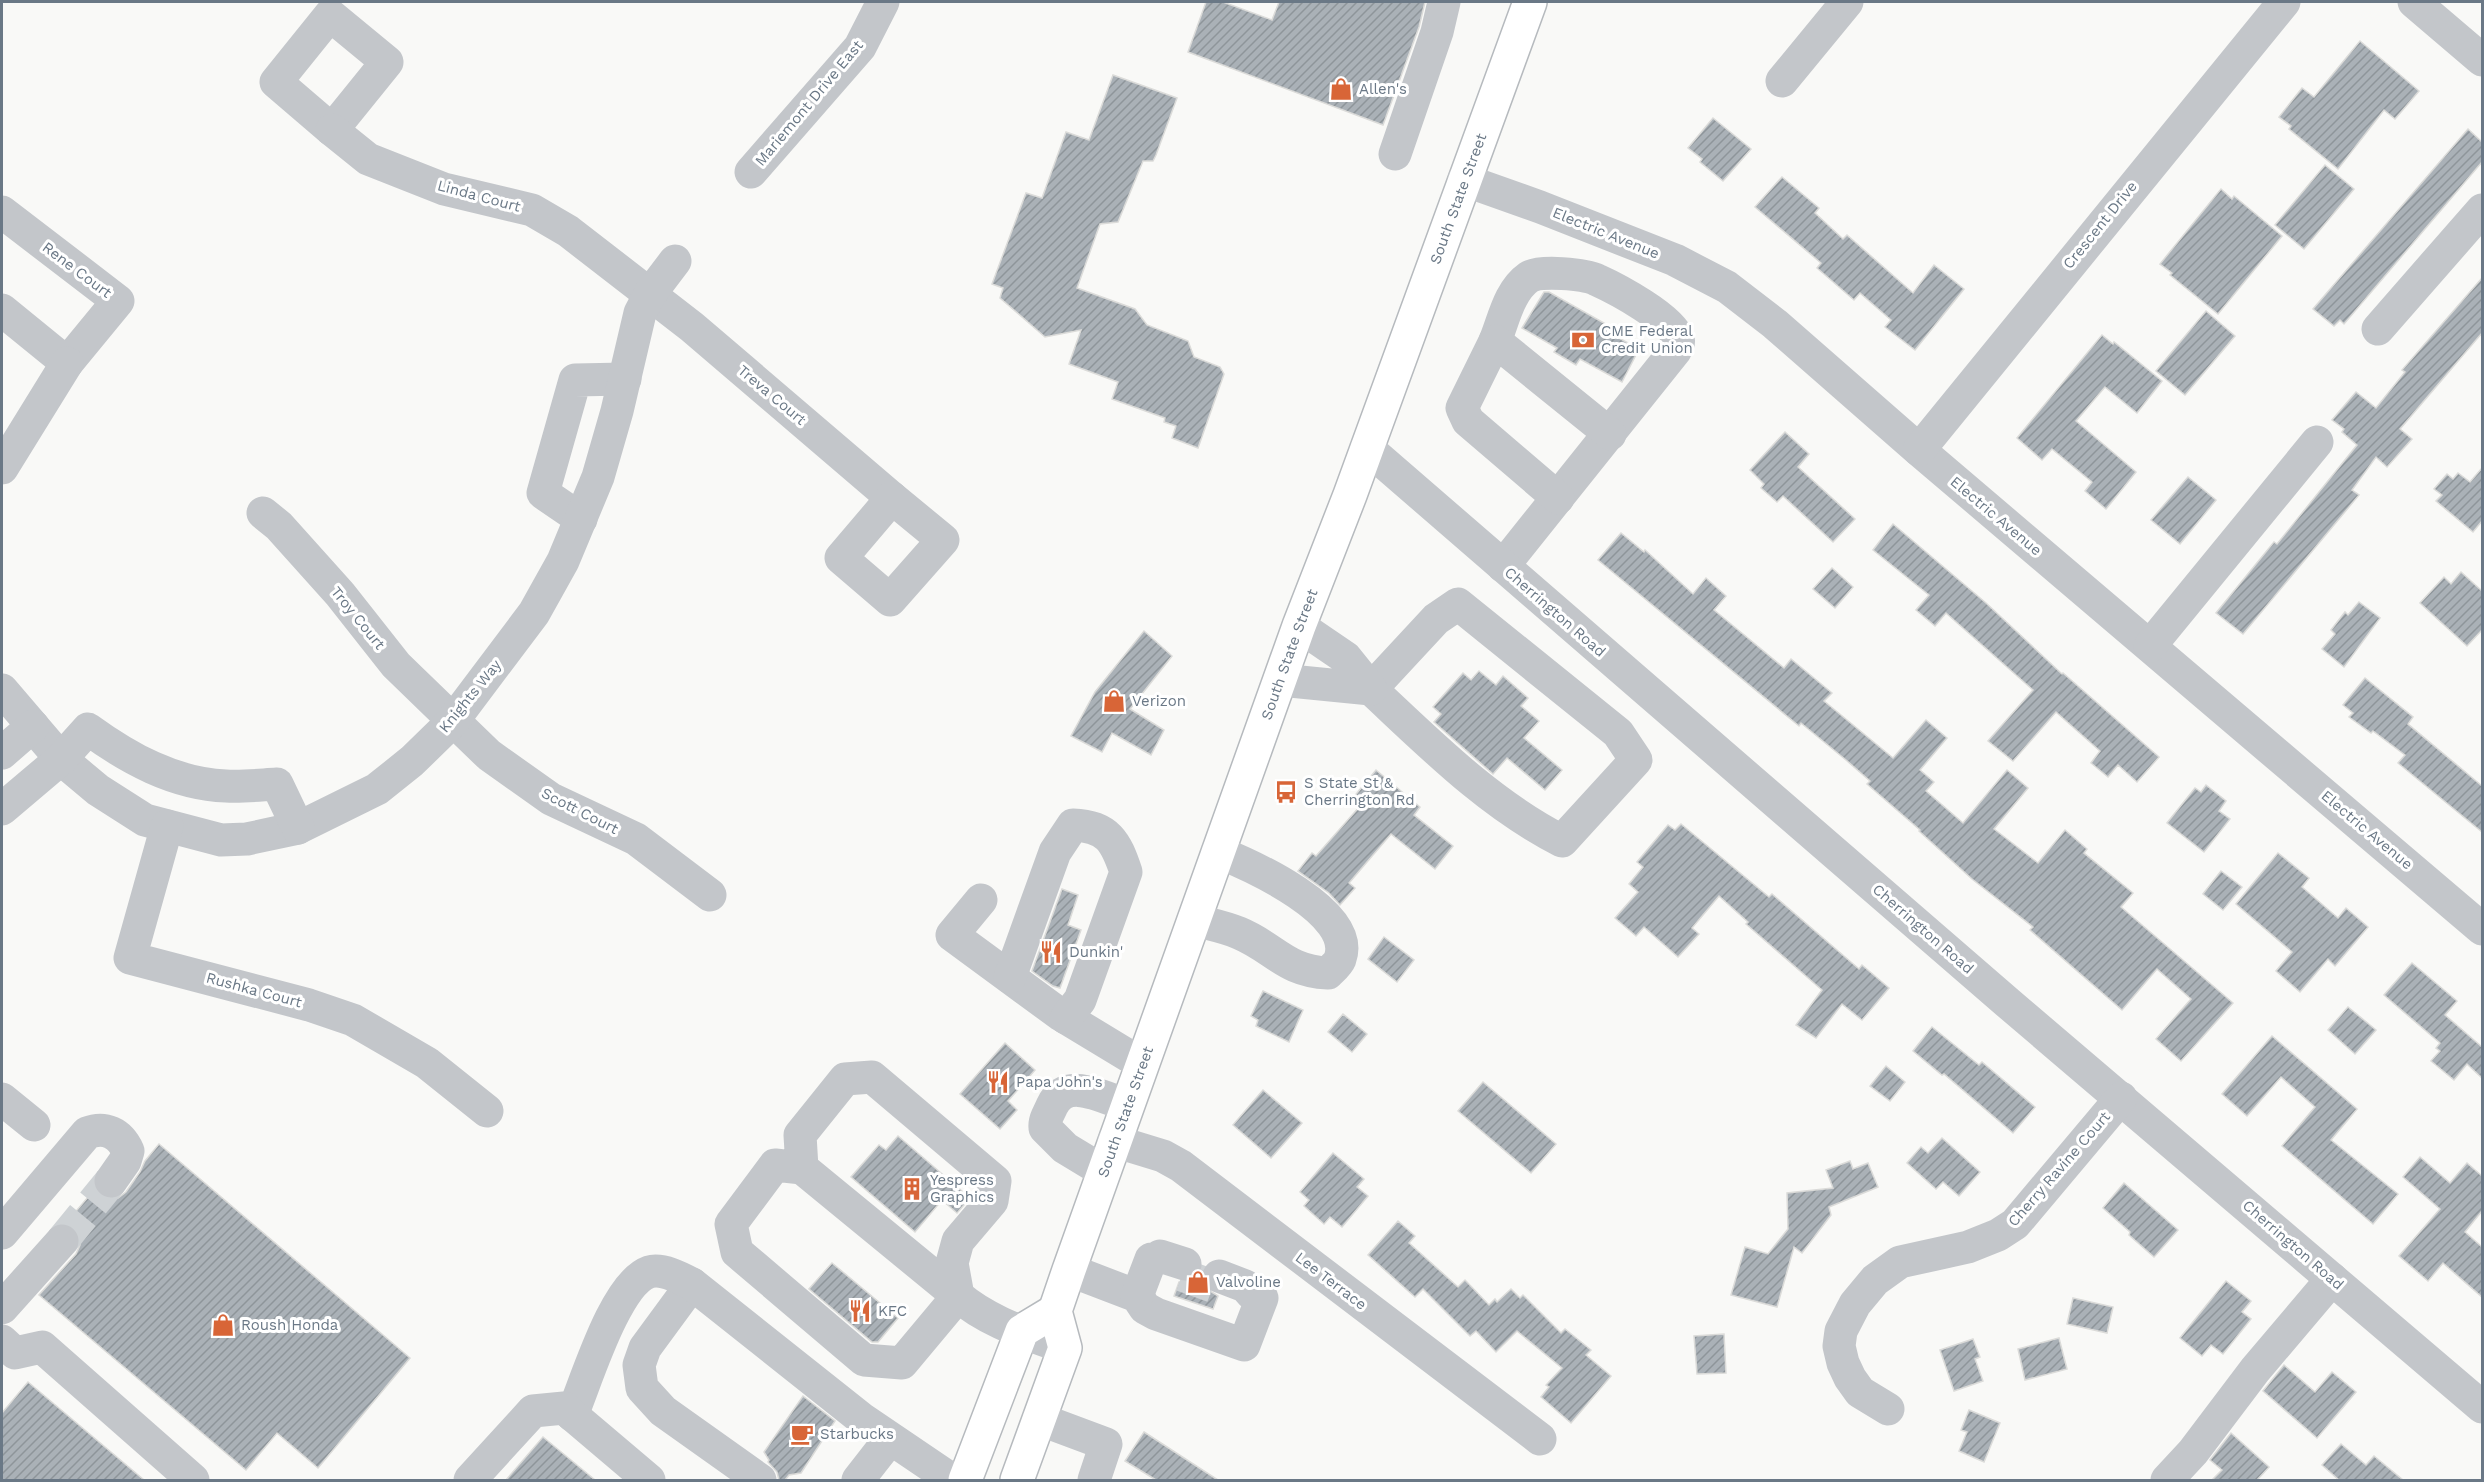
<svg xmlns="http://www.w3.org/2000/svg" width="2484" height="1482" viewBox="0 0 2484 1482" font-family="'Work Sans',sans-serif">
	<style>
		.building { fill: url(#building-hatch); stroke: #dbdbd9; stroke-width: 1.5 }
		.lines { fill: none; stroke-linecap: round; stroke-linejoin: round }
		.minor-tunnel { stroke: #ced2d5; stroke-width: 33; stroke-dasharray: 33 16; stroke-linecap: butt }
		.major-casing { stroke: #b6babe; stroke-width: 36 }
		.minor { stroke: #c3c6ca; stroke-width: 33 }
		.major { stroke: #fff; stroke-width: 33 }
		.labels { text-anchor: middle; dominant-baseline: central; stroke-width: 6; stroke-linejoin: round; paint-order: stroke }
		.poi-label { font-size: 15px; fill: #6a7886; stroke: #fff; text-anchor: start }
		.street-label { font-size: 15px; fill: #6a7886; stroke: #fff }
	</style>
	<defs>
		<pattern id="building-hatch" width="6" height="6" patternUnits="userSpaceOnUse" patternTransform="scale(1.5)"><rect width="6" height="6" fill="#aab1b7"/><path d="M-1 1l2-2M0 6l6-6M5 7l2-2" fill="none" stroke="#8e959a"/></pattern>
	</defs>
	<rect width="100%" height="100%" fill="#f9f9f7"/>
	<g class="building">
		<path d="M1206,2H1223L1272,20L1279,2H1425L1419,27L1383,125L1188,52Z"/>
		<path d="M2360,41L2419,91L2395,119L2384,110L2338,169L2289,129L2291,126L2279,117L2302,88L2314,97Z"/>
		<path d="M1113,75L1177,98L1156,155L1153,161H1143L1118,222L1100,224L1077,288L1135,309L1147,325L1188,341L1194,357L1220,367L1224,374L1198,448L1172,438L1176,426L1164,422L1165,418L1112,399L1118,382L1069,364L1081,330L1045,337L1000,298L1003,288L992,284L1026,193L1042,198L1066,132L1089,140Z"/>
		<path d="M1713,118L1751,149L1723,181L1700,162L1702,159L1688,148Z"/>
		<path d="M2468,129L2482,142V162L2344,324L2340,320L2334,326L2313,309Z"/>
		<path d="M2325,165L2354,189L2304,249L2275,225Z"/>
		<path d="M1782,177L1819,208L1815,213L1843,239L1847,235L1913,293L1934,265L1964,289L1915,350L1885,327L1891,320L1860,293L1854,300L1817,268L1821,263L1755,207Z"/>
		<path d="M2221,189L2232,199L2234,196L2282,236L2218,314L2170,275L2172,273L2160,264Z"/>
		<path d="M2482,278V333L2400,429L2412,439L2387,467L2376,457L2352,490L2359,495L2243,634L2216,613L2274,542L2277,544L2357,445L2342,432L2344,429L2332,420L2356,392L2376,408L2405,372L2402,370Z"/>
		<path d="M1544,292H1549L1611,327L1608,332L1639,349L1622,382L1580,359L1576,365L1554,352L1557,348L1522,328Z"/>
		<path d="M2206,311L2235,336L2185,395L2156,371Z"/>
		<path d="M2102,335L2113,344L2114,342L2162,381L2137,413L2105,387L2076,421L2136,472L2106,509L2085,491L2092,482L2052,449L2042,460L2017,438Z"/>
		<path d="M1785,432L1809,454L1798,467L1855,519L1833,542L1783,496L1777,502L1761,488L1764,484L1750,470Z"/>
		<path d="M2482,468V521L2473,532L2436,501L2442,495L2434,489L2447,474L2453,479L2458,473L2470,482Z"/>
		<path d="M2188,477L2216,500L2180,544L2151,520Z"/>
		<path d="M1893,524L1986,603L2062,674L2063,673L2159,757L2137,782L2118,765L2108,777L2091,763L2100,751L2056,712L2013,761L1988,741L2033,690L1946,613L1935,626L1916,610L1929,595L1873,550Z"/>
		<path d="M1621,533L1644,552L1645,550L1693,594L1706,578L1726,596L1714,610L1784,668L1791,659L1832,693L1824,701L1893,758L1926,720L1947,738L1920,770L1934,782L1926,791L1963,823L2007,770L2028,788L1994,829L2038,863L2065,830L2087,849L2084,853L2133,893L2121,907L2233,1003L2181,1061L2156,1039L2191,999L2157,969L2122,1010L2030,930L2033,927L1972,879L1919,831L1920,830L1867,784L1870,781L1846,760L1801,723L1799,726L1598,560Z"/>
		<path d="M1832,568L1853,587L1835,608L1813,589Z"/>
		<path d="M2461,572L2482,591V630L2467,646L2420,603L2444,577L2451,584Z"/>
		<path d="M2359,602L2380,618L2344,667L2322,649L2335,634L2331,630L2345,612L2348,615Z"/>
		<path d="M1144,631L1172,656L1130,709L1164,730L1151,755L1112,733L1102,752L1071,736L1095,692Z"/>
		<path d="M1479,671L1496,685L1503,676L1528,698L1521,706L1539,721L1524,738L1562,770L1545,790L1507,758L1493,774L1434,722L1441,714L1433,707L1463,673L1471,680Z"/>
		<path d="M2365,678L2413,717L2408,724L2482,786V832L2398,763L2405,755L2373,731L2371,733L2349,717L2353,713L2343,705Z"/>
		<path d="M1376,770L1420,807L1414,815L1453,846L1435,869L1391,834L1349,883L1355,888L1340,905L1329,893L1298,871L1312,853L1316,856L1361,805L1353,798Z"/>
		<path d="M2206,785L2226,801L2219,811L2230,819L2204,852L2167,823L2195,788L2201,792Z"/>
		<path d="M1681,824L1769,897L1772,894L1859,969L1862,965L1889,988L1862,1020L1842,1004L1816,1038L1796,1025L1822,990L1746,924L1748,922L1719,896L1692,928L1699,934L1678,957L1644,927L1636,936L1615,918L1638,892L1629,884L1643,867L1637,862L1668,825L1675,830Z"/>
		<path d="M2278,853L2309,878L2302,887L2338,918L2346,908L2368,927L2335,966L2328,959L2300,992L2276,971L2292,952L2236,904Z"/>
		<path d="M2221,871L2242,887L2223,910L2203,894Z"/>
		<path d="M1062,889L1078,895L1068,925L1081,930L1060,988L1053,986L1032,971Z"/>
		<path d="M1384,937L1414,960L1397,982L1368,959Z"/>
		<path d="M2412,963L2457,1001L2445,1015L2482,1047V1078L2467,1064L2454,1080L2431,1061L2440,1051L2436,1048L2440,1043L2384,995Z"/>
		<path d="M1263,991L1303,1010L1289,1042L1256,1026L1258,1020L1251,1016Z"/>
		<path d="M2348,1007L2376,1030L2355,1054L2328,1030Z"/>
		<path d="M1343,1014L1367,1034L1352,1052L1328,1032Z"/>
		<path d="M1932,1027L1979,1065L1982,1062L2035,1107L2013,1133L1944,1074L1942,1075L1913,1051Z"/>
		<path d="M2272,1036L2357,1109L2331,1140L2398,1194L2373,1224L2282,1146L2315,1107L2281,1077L2247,1116L2222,1094Z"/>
		<path d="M1005,1043L1035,1070L1008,1101L1017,1110L1000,1129L960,1094Z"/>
		<path d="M1886,1066L1905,1082L1890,1101L1870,1086Z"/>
		<path d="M1483,1082L1556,1144L1531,1173L1458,1111Z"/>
		<path d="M1263,1090L1302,1123L1271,1158L1233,1125Z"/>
		<path d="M898,1136L970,1198L957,1213L942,1200L915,1232L851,1177L879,1145L886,1150Z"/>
		<path d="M1942,1138L1980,1172L1959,1196L1943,1182L1936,1189L1907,1163L1921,1147L1928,1153Z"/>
		<path d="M159,1144L410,1358L318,1468L277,1433L246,1470L39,1295L76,1254L80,1245V1235L74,1227L66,1223L94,1190L101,1197L110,1200L118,1198L126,1192L140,1172L145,1161Z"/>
		<path d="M1333,1153L1364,1179L1357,1187L1368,1196L1342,1227L1330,1217L1324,1224L1304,1206L1309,1200L1300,1192Z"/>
		<path d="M2420,1157L2450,1183L2467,1163L2482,1176V1211L2465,1232L2482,1247V1297L2443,1263L2428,1281L2399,1256L2440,1209L2403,1177Z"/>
		<path d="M1850,1161L1853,1169L1868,1163L1878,1187L1829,1207L1831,1215L1802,1253L1794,1247L1777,1307L1731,1295L1745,1247L1768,1254L1788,1229L1787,1193L1833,1188L1826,1170Z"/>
		<path d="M2124,1183L2178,1230L2154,1257L2129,1235L2130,1232L2103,1208Z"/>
		<path d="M1398,1221L1415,1236L1409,1243L1458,1287L1465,1280L1489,1305L1495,1299L1497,1302L1511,1289L1520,1298L1523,1295L1561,1333L1565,1329L1591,1350L1586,1355L1611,1376L1571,1423L1541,1397L1549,1387L1546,1385L1562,1368L1517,1331L1496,1352L1476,1331L1470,1336L1423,1289L1415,1297L1368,1255Z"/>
		<path d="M832,1263L898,1318L878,1342H872L809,1289Z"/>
		<path d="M1201,1273V1279L1204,1287L1218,1296L1213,1309L1174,1296L1179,1282H1190L1197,1278Z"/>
		<path d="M2226,1281L2251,1301L2242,1312L2251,1319L2223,1354L2211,1345L2202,1356L2180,1338Z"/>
		<path d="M2073,1298L2113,1307L2107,1333L2067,1324Z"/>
		<path d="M1724,1334L1726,1373L1697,1374L1694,1336Z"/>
		<path d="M2059,1338L2067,1369L2025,1380L2018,1349Z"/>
		<path d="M1973,1339L1980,1357L1975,1359L1983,1381L1954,1391L1940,1350Z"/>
		<path d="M2284,1365L2315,1392L2332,1372L2356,1392L2317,1438L2263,1391Z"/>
		<path d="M28,1382L144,1480H2V1413Z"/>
		<path d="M803,1396L835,1421L801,1473L789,1475L785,1480H779L777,1472L768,1462L769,1460L764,1452Z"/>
		<path d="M1969,1410L2000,1423L1984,1462L1959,1451L1967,1432L1961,1430Z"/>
		<path d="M1144,1432L1218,1480H1156L1125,1461Z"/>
		<path d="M2231,1433L2269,1467L2257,1480H2212L2222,1470L2210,1460Z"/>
		<path d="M543,1437L595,1480H506Z"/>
		<path d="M2341,1444L2366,1465L2374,1456L2403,1480H2339L2322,1465Z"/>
	</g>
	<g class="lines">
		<g class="minor-tunnel">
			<path d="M62,1241L111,1181"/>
			<path d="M1182,1275L1215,1287"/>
		</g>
		<g class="major-casing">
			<g id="major">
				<path d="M965,1480L1022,1331L1055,1311"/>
				<path id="s1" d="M1017,1480L1065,1348L1055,1311L1069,1270L1299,626L1350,495L1530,2"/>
			</g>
		</g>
		<g class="minor">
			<path d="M2414,2L2482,60"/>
			<path d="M330,15L387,62L332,130L276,82Z"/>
			<path d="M1782,81L1847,2"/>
			<path d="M332,130L368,159L444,189L532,210L568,231L692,327L892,498"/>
			<path d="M1395,154L1437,32L1444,2"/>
			<path d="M751,172L860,47L883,2"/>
			<path d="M1464,180L1540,207L1675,260L1727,287L1775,324L1919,450L2482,929"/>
			<path d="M2,212L118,301L67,363L2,310"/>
			<path d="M2378,329L2482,210"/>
			<path d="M1495,341C1504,319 1509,291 1529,277C1539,270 1585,274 1597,280C1617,289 1671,318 1678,338C1680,343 1677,347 1675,351L1503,566"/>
			<path d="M1367,448L2008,1003L2482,1407"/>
			<path d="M1919,450L2284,2"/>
			<path d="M2,468L67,363"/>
			<path d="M892,498L943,540L890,600L841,558Z"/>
			<path d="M1558,498L1468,421L1462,408L1495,341L1610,434"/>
			<path d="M263,513L279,526L340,594L396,665L489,755L551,799L636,839L710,895"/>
			<path d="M581,519L543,493L575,380L625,379"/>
			<path d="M1458,604L1618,733L1636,760L1562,841C1489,804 1430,744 1371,689L1436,619Z"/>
			<path d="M2150,646L2317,442"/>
			<path d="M1280,680L1371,689L1346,658L1299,626"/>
			<path d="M2,690L61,759L98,790L145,820L221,840L247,839L298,828L377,789L412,761L452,722L534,613L563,561L598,477L617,411L640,313L650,294L675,261"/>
			<path d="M2,753L33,726"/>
			<path d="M2,809L61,759L88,729C128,758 174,784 226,786C243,787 260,785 277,784L298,828"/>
			<path d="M167,826L130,958L309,1005L353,1020L427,1063L487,1111"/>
			<path d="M981,900L952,935L1061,1015L1142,1064"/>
			<path d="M1194,920C1209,924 1225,927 1239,933C1275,948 1285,971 1328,973C1332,969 1338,964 1340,959C1357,912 1250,865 1218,852"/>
			<path d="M1010,977L1055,852L1073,825C1108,826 1116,842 1126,872L1080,1000L1066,1018"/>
			<path d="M2,1099L34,1125"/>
			<path d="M1114,1141L1163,1156L1181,1166L1540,1439"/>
			<path d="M802,1168L800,1135L845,1079L872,1077L995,1181L992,1201L958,1241L952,1263L958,1296L902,1363L864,1360L737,1252L731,1224L775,1165L802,1168L958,1296C988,1322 1028,1334 1065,1348"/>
			<path d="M1103,1171L1065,1148L1045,1128C1044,1120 1049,1113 1052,1106C1066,1076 1102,1097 1127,1105"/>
			<path d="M2,1233L87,1133C105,1126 120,1133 128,1151L125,1161L111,1181"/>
			<path d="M1069,1270L1137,1296L1145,1308L1156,1314L1244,1345L1262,1298L1252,1294L1245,1286L1219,1276"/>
			<path d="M692,1284L645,1348L639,1365L642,1388L663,1411L760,1480"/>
			<path d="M1137,1296L1151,1259L1155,1260L1160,1256L1185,1264"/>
			<path d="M2,1308L62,1241"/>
			<path d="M2,1341L15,1353L42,1347L193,1480"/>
			<path d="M1888,1409L1860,1392L1850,1378L1843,1363L1839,1346L1841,1331L1855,1304L1875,1280L1900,1262L1968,1247L1998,1235L2015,1224L2121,1098"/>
			<path d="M572,1415C586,1382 615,1284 649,1272C662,1268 681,1278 692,1284L862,1419L952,1480"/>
			<path d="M1039,1419L1106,1444L1094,1480"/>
			<path d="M470,1480L533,1411L564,1408L649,1480"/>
			<path d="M858,1480L890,1439"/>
			<path d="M2167,1480L2193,1452L2255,1370L2332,1279"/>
		</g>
		<use href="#major" class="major"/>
	</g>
	<defs>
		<g id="shop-bare" transform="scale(1.8)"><path d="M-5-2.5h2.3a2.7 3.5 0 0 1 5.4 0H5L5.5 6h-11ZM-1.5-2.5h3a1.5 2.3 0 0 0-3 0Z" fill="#d86537" stroke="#fff" stroke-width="2.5" paint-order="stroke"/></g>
		<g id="bank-bare" transform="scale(1.8)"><path d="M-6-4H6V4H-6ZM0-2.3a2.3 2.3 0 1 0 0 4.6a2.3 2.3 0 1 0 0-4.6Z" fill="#d86537" stroke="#fff" stroke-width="2.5" paint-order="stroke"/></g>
		<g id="bus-bare" transform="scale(1.8)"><path d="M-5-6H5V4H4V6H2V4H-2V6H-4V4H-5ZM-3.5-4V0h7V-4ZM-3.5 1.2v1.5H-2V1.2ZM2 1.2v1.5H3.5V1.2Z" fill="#d86537" stroke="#fff" stroke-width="2.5" paint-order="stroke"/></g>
		<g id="restaurant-bare" transform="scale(1.8)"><path d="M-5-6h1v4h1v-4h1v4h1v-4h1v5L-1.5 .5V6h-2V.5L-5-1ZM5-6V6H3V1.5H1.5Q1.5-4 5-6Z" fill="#d86537" stroke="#fff" stroke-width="2.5" paint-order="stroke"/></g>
		<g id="building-bare" transform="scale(1.8)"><path d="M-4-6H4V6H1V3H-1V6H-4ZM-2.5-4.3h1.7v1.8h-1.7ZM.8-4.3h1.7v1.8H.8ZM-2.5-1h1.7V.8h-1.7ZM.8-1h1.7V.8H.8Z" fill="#d86537" stroke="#fff" stroke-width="2.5" paint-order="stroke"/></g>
		<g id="cafe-bare" transform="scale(1.8)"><path d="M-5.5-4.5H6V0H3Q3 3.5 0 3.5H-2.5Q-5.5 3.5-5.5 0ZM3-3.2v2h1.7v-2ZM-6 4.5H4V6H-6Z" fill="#d86537" stroke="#fff" stroke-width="2.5" paint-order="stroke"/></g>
	</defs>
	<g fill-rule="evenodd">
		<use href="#shop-bare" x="1341" y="89"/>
		<use href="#bank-bare" x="1583" y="340"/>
		<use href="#shop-bare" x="1114" y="701"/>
		<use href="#bus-bare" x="1286" y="792"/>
		<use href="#restaurant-bare" x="1051" y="952"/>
		<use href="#restaurant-bare" x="998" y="1082"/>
		<use href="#building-bare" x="912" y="1189"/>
		<use href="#shop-bare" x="1198" y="1282"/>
		<use href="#restaurant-bare" x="860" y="1311"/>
		<use href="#shop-bare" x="223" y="1325"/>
		<use href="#cafe-bare" x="802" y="1434"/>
	</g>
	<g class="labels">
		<g class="poi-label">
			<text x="1359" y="89">Allen's</text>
			<text x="1601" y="331">CME Federal<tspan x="1601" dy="17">Credit Union</tspan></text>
			<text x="1132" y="701">Verizon</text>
			<text x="1304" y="783">S State St &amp;<tspan x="1304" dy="17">Cherrington Rd</tspan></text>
			<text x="1069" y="952">Dunkin'</text>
			<text x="1016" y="1082">Papa John's</text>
			<text x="930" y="1180">Yespress<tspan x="930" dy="17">Graphics</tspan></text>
			<text x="1216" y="1282">Valvoline</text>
			<text x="878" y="1311">KFC</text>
			<text x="241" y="1325">Roush Honda</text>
			<text x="820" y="1434">Starbucks</text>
		</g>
		<g class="street-label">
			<text transform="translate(809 103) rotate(-50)">Mariemont Drive East</text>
			<text transform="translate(479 196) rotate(15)">Linda Court</text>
			<text stroke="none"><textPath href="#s1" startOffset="1362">South State Street</textPath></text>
			<text transform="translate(2100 225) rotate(-51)">Crescent Drive</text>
			<text transform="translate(1606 233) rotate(22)">Electric Avenue</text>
			<text transform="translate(77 270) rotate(37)">Rene Court</text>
			<text transform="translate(772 395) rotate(40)">Treva Court</text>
			<text transform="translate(1996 516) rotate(40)">Electric Avenue</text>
			<text transform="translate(1555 612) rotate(41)">Cherrington Road</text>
			<text transform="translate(358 618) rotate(51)">Troy Court</text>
			<text stroke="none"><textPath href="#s1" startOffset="876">South State Street</textPath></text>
			<text transform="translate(470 696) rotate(-51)">Knights Way</text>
			<text transform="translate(580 811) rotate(27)">Scott Court</text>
			<text transform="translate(2367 830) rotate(40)">Electric Avenue</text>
			<text transform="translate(1923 929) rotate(41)">Cherrington Road</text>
			<text transform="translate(254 990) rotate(15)">Rushka Court</text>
			<text stroke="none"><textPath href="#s1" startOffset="390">South State Street</textPath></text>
			<text transform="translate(2059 1169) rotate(-49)">Cherry Ravine Court</text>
			<text transform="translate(2293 1245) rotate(41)">Cherrington Road</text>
			<text transform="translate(1331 1281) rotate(37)">Lee Terrace</text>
		</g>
	</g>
	<rect width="2484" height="1482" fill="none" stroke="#6a7886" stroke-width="6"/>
</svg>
